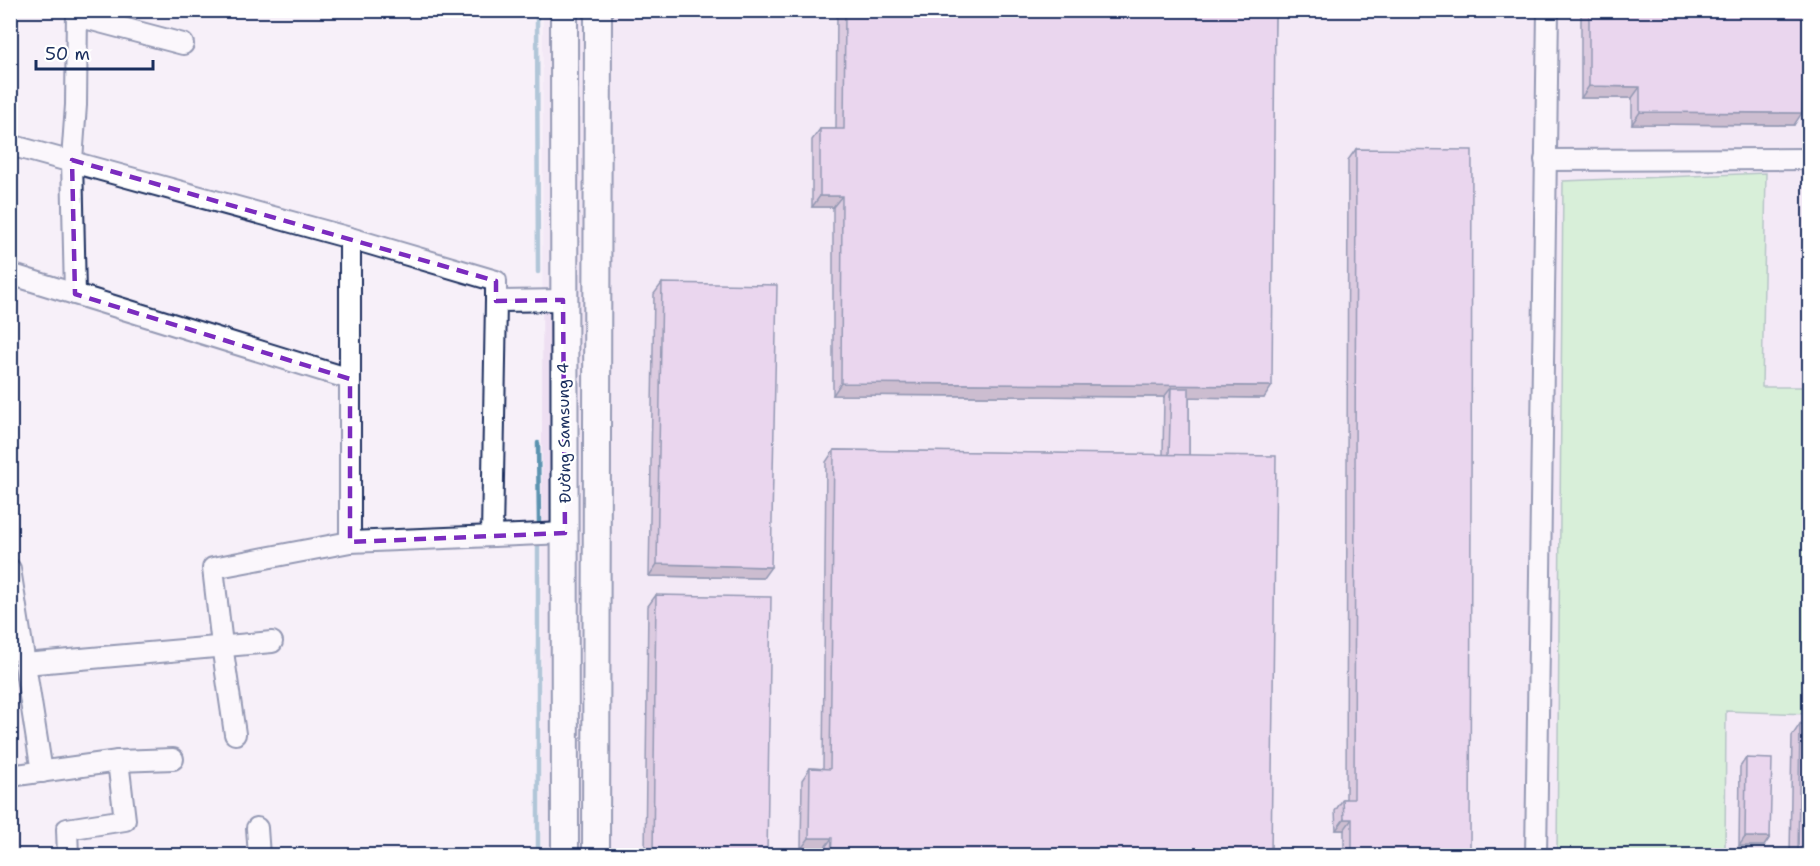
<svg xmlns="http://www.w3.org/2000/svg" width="1820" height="866" viewBox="0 0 1820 866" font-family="'Shantell Sans',sans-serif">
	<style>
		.built { fill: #eedff2 }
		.green { fill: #b2edb1; stroke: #668e88; stroke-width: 1.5 }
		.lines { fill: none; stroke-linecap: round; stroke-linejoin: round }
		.stream { stroke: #5c93b0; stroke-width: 4.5 }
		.minor-casing { stroke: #1b2f5e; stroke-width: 24 }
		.major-casing { stroke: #1b2f5e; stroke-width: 30 }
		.minor { stroke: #fff; stroke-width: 20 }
		.major { stroke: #fff; stroke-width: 26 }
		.wall { fill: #bb9dc2; stroke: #1b2f5e; stroke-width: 1.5 }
		.shaded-wall { fill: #987f9e; stroke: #1b2f5e; stroke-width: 1.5 }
		.building { fill: #d9b6e1; stroke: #1b2f5e; stroke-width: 1.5 }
		.marked { fill: none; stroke: #7b2cbf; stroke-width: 4.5; stroke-dasharray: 12 8; stroke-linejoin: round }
		.labels { text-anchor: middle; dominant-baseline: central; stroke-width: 4.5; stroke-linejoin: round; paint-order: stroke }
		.street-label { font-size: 16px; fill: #1b2f5e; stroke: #fff }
	</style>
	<rect width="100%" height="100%" fill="#f7f0f9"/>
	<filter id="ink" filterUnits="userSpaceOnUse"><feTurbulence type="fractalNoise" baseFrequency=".0167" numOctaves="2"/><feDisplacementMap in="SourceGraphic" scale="12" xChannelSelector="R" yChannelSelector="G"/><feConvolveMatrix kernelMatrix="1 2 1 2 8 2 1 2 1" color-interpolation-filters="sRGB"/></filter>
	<g filter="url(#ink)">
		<path class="built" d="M543,11H1809V855L541,856Z"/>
		<path class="green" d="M1766,173L1762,387H1809V714L1726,711L1725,855H1557L1563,181Z"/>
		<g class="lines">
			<g class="stream">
				<path d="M537,10L538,272"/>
				<path d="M538,443L539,524"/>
				<path d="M538,544V856"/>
			</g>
			<g class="minor-casing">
				<g id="minor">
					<path d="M77,16L183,44"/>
					<path d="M10,145L350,238L496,281V301L563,300"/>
					<path d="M1545,160L1810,159"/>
					<path d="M350,238V542L565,533"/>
					<path d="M10,274L350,379"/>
					<path d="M75,294L72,160L76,105L77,10"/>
					<path d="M492,536L496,301"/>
					<path d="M10,569L42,772"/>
					<path d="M25,664L272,642"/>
					<path d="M235,734L222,645L213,568L350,542"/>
					<path d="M118,761L173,759"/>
					<path d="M10,776L118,761L125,820L67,829L68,856"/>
					<path d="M257,828L259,856"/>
					<path d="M1536,856L1548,10"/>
				</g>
			</g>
			<g class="major-casing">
				<g id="major">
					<path d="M564,10L565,856"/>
					<path d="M596,856L598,10"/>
				</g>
			</g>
			<use href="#minor" class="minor"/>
			<use href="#major" class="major"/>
		</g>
		<g class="wall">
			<path d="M837,10H1275L1264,398L1189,397V455L1271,855H823V850L801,849L802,780L810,768L823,769L826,462L834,450L1163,455L1164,397L833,395V207H812V140L820,129H836Z"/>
			<path d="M1581,10H1809L1803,99L1794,125L1632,124V98H1581Z"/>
			<path d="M1356,149L1470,855H1344V830H1336L1335,811L1343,799H1346L1348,160Z"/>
			<path d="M662,283L763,578L649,576L654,294Z"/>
			<path d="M656,595L767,855H645L648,606Z"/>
			<path d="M1800,724L1809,855H1790L1792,736Z"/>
			<path d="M1746,758L1770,837L1764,846H1739L1740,767Z"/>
		</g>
		<g class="shaded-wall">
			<path d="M1589,86L1640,87L1632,98H1581Z"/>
			<path d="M1803,88H1809V99H1794Z"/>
			<path d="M1640,112L1802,113L1794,125L1632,124Z"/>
			<path d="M820,196H842L833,207H812Z"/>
			<path d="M841,383L1272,386L1264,398L1170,397L1171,388L1164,397L833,395Z"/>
			<path d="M657,564L771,567L763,578L649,576Z"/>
			<path d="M1344,819H1352L1344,830H1336Z"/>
			<path d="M1745,837H1770L1764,846H1739Z"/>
			<path d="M809,838H832L823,850L801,849Z"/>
		</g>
		<g class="building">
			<path d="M845,10H1275L1272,386L841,383L842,196H820V129H844Z"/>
			<path d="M1589,10H1809V88H1803L1802,113L1640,112V87L1589,86Z"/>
			<path d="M1356,149L1472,150L1470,855H1352V819H1344L1343,799H1354Z"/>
			<path d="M662,283L777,285L771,567L657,564Z"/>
			<path d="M1171,388H1189V455H1169Z"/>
			<path d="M834,450L1276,456L1271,855H831L832,838H809L810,768L830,769Z"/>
			<path d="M656,595L771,597L767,855H653Z"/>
			<path d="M1800,724H1809V855H1798Z"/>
			<path d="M1746,758L1772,759L1770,837H1745Z"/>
		</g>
	</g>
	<path d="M0 0H1820V866H0ZM72,160L496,281V301L563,300L565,533L350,542V379L75,294Z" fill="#f7f0f9" fill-opacity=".55" fill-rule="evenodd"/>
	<path class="marked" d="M72,160L496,281V301L563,300L565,533L350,542V379L75,294Z"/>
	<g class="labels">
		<g class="street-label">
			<text transform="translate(564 433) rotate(-91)">Đường Samsung 4</text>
		</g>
	</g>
	<rect width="1820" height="866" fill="none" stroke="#fff" stroke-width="36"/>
	<rect x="18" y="18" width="1784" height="830" fill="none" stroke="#1b2f5e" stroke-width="2" filter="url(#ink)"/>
	<path d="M36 60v9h117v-9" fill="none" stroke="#1b2f5e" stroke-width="3"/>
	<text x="45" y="60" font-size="18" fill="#1b2f5e" stroke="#ffffff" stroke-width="4.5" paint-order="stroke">50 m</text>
</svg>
